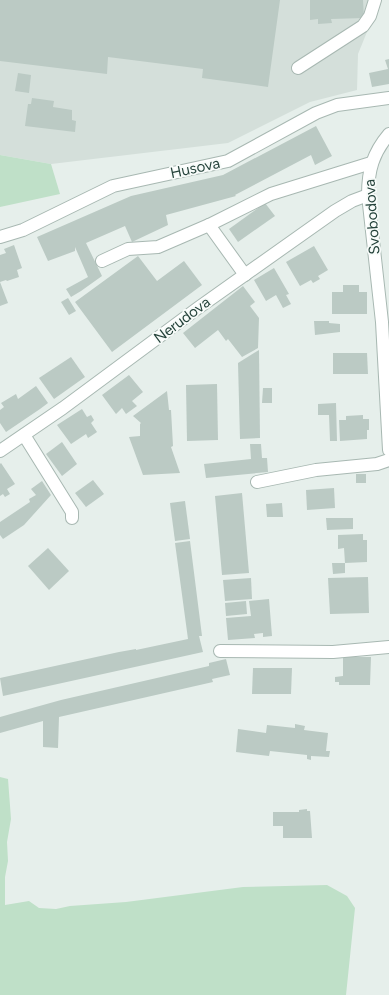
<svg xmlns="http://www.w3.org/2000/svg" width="389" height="995" viewBox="0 0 389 995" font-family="Figtree,sans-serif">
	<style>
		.built { fill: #d4dfda }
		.green { fill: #bfe0c8 }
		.building { fill: #bbcac4 }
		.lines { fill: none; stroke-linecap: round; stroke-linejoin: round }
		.minor-casing { stroke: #a8b8b2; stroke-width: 14 }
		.minor { stroke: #fff; stroke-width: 12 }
		.labels { text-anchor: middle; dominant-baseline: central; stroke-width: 3.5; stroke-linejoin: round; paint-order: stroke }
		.street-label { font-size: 15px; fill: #24423a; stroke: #f7fbf9 }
	</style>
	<rect width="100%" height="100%" fill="#e6efeb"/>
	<path class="built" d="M0,0H380L358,54L357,90L310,102L228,143L51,164L0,155Z"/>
	<g class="green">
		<path d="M0,155L51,164L60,194L0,207Z"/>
		<path d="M0,777L8,779L11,819L7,842L8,861L5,877V905L29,901L39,908L56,909L70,906L126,902L243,887L327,885L347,896L355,908L346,995H0Z"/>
	</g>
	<g class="building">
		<path d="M0,0H280L268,87L202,78L203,69L108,57L107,74L0,61Z"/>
		<path d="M310,0H363L364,18L331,19L332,23L318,24V19L310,20Z"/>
		<path d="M389,59V84L372,87L369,73L388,69L385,60Z"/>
		<path d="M18,73L31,75L29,93L15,91Z"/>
		<path d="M32,98L54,101L53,107L72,110V120L76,121L75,132L25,126L28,104H31Z"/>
		<path d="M316,126L332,156L315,165L311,155L235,195L236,196L166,215L168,225L132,242L125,226L86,243L102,276L81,291L71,297L66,289L88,277L75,247V251L48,261L37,237L131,196L223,175Z"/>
		<path d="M265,203L275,216L238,242L229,229Z"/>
		<path d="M14,245L22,268L17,270L19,277L7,281L6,280L0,282L8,303L0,306V255L6,253L4,249Z"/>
		<path d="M314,246L328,270L318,276L320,279L313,283L311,280L300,286L286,262Z"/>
		<path d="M138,256L157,281L184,261L202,285L112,352L75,302Z"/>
		<path d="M274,268L289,294L286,295L291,304L283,308L276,295L266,301L254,280Z"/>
		<path d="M343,285H359V292H367V314H332V292H343Z"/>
		<path d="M243,286L255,302L250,306L259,318L258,348L242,357L228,339L226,341L218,330L195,348L183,333Z"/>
		<path d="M68,298L76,311L69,315L61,302Z"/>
		<path d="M314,321H329V323L340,324V332L315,335Z"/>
		<path d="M259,350L260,438L240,439L238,363Z"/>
		<path d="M333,353H367L368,374H333Z"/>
		<path d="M71,357L85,377L54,399L39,378Z"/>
		<path d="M129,375L143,392L132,401L137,406L126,414L122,408L116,414L102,395Z"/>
		<path d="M217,384L218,440L187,441L186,385Z"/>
		<path d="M36,386L48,403L40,409L6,432L0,423V410L4,407L1,403L16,394L18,399Z"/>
		<path d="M263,388H272V403H262Z"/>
		<path d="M167,391L169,410H171L173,446L171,447L180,473L143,475L129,437L140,436V424L141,423L133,416Z"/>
		<path d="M336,403L337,441H330L329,415H318V404Z"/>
		<path d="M82,409L87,417L91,415L94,420L91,423L97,432L88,438L86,434L71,444L57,425Z"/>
		<path d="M363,415V419H369V430H367V439L340,441L339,420H346V416Z"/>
		<path d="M62,442L77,464L62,476L46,454Z"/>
		<path d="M250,444H261L262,458H267L268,472L206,478L204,464L251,459Z"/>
		<path d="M1,463L15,484L7,489L10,494L5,497L3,494L0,496V464Z"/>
		<rect x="356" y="474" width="10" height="9"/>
		<path d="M93,480L104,494L86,507L75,493Z"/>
		<path d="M42,481L51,495L24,525L3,539L0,535V522L30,502L29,499L36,495L31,489Z"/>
		<path d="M334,488L335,508L307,510L306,490Z"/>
		<path d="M242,493L249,573L222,575L215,496Z"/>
		<path d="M185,501L190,539L175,541L170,503Z"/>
		<path d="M282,503L283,517H267L266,504Z"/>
		<path d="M326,518H353V529L327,530Z"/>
		<path d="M363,534V540H367V562L345,563L344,548L338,549V535Z"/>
		<path d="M190,541L202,636H199L203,652L3,696L0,678L119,652L136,649V650L188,639L175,543Z"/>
		<path d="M48,548L69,571L49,590L28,566Z"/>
		<path d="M332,563H345V573L333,574Z"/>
		<path d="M368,577L369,613L330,614L328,578Z"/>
		<path d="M251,578L252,599L225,601L223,580Z"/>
		<path d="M269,599L272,636L263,637V633L254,634L255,638L228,640L226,618L251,616L249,601Z"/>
		<path d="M246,601L247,614L226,616L225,603Z"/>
		<path d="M343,657H371L370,685H339V682H335V677L343,676Z"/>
		<path d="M226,659L230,675L212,679L213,682L59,717L58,748L43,747V721L0,733V717L61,700L209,666V663Z"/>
		<path d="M253,668H292L291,694H252Z"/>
		<path d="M295,724L305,726L304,730L328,733L326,751H330L329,757L311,756V760L307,759V755L270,751L269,756L236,752L238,729L266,733L267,725L295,728Z"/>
		<path d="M307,809V811H310L312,838H283V826H273V812H299V810Z"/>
	</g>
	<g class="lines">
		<g class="minor-casing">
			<g id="minor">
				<path d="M298,68L363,26L370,16L375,0"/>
				<path d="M389,134C373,153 368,170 368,195L382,322L389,450"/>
				<path d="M209,225L245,275"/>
				<path d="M0,237L23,230L113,186L228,161L316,113L337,105L389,98"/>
				<path d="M102,261L128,249L158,247L209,225L271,194L371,163"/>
				<path d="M24,435L72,512V518"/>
				<path d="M0,451L63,408L198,308L335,211L352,201L368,195"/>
				<path d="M257,482L316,470L377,464L389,460"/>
				<path d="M220,651L333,652L389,647"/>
			</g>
		</g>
		<use href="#minor" class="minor"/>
	</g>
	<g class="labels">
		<g class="street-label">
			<text transform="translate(195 168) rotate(-12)">Husova</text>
			<text transform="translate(372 217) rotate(-94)">Svobodova</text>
			<text transform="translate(182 320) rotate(-37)">Nerudova</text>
		</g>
	</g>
</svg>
